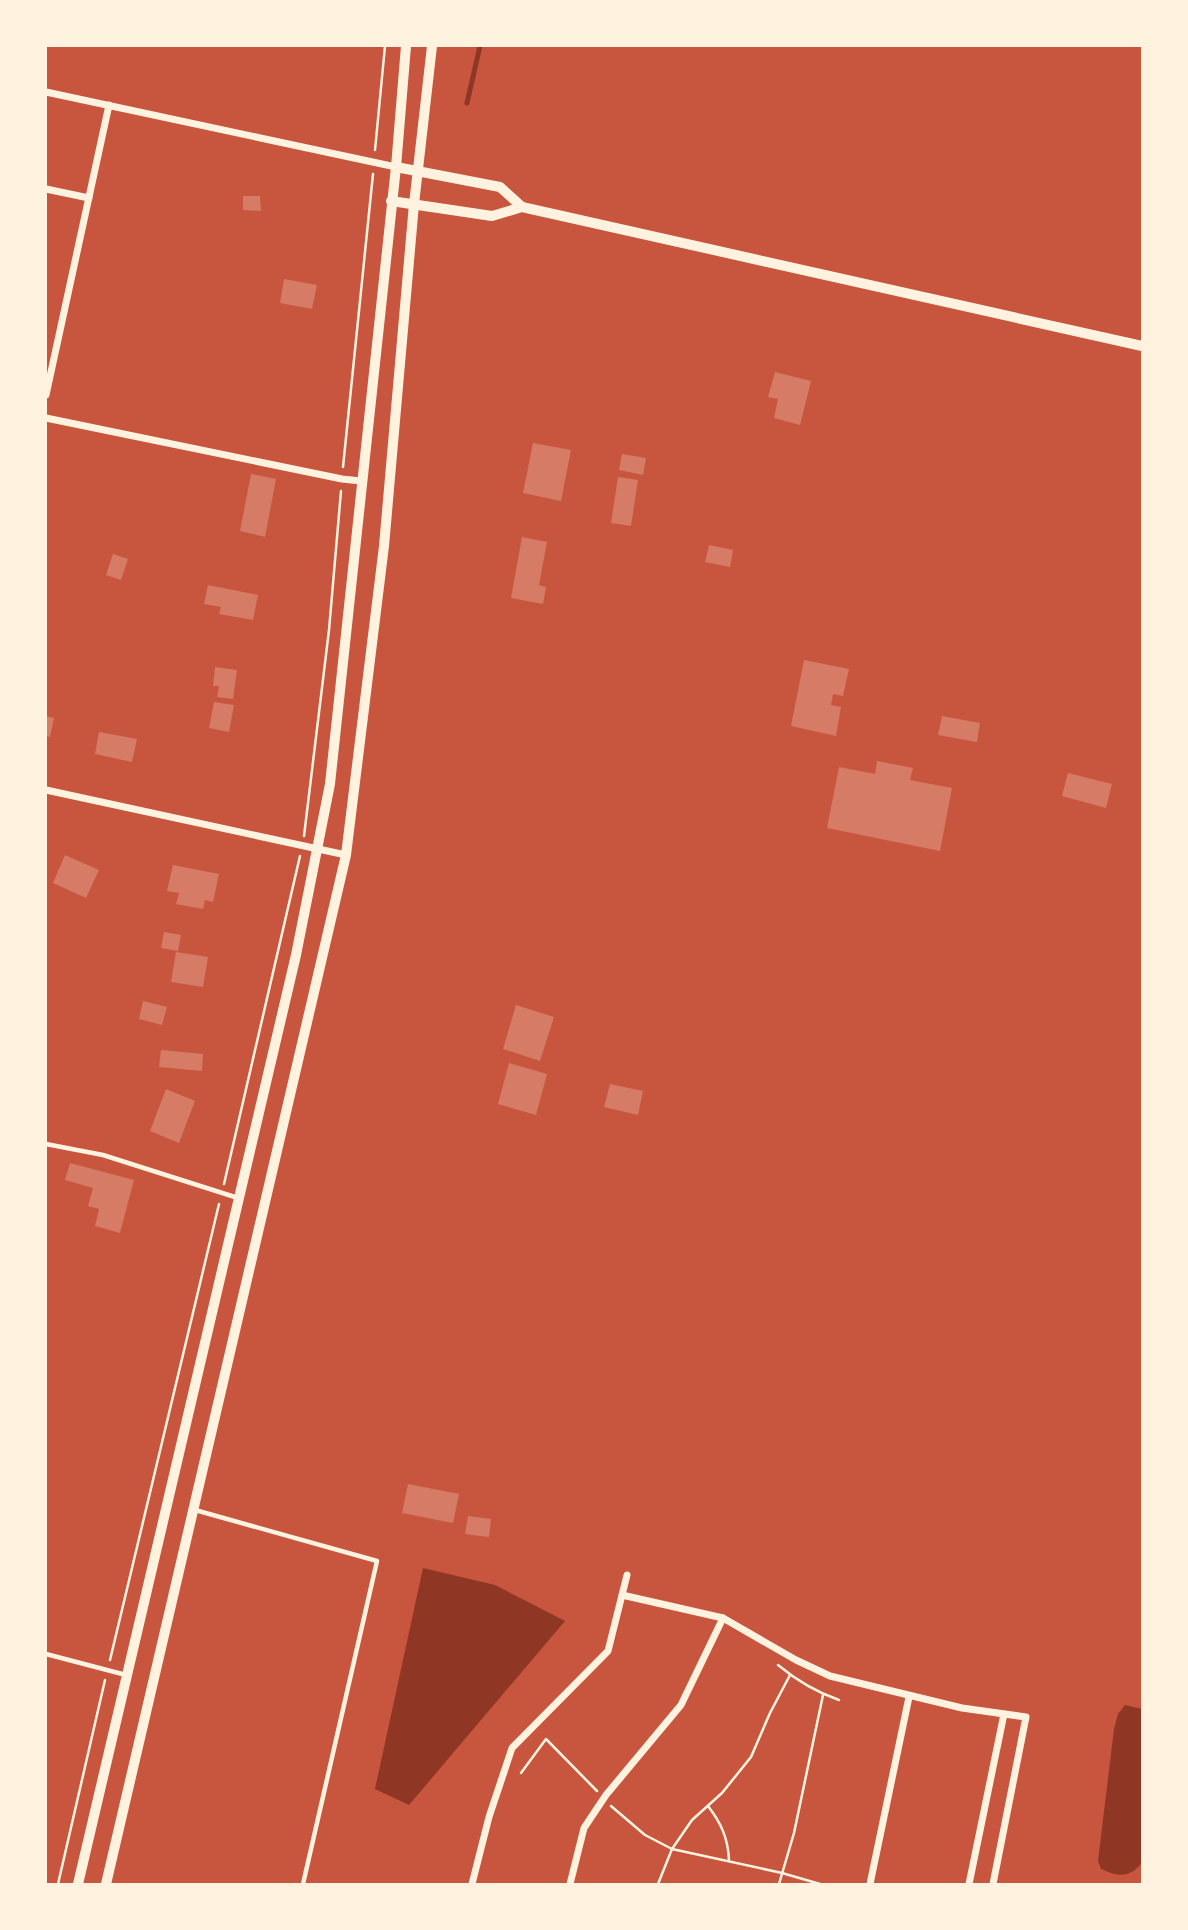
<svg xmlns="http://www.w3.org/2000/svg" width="1188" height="1930" viewBox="0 0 1188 1930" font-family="Quicksand,sans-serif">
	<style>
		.water { fill: #8f3625 }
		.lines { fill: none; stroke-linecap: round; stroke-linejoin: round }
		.stream { stroke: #8f3625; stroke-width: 5 }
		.building { fill: #d67c66 }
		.path { stroke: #fff3e0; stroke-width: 2.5 }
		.service { stroke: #fff3e0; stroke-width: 4.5 }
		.minor { stroke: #fff3e0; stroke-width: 7 }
		.tertiary { stroke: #fff3e0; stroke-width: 10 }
	</style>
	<rect width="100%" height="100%" fill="#c8553d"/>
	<g class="water">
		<path d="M423,1568L495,1585L565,1621L409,1805L375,1789Z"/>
		<path d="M1125,1705L1142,1709V1862C1131,1878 1118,1877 1101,1869L1098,1861L1114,1729L1118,1714Z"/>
	</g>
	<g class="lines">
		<path class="stream" d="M467,103L480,46"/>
	</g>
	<g class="building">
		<path d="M243,196H260L261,211L243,210Z"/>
		<path d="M284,279L317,285L312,309L280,303Z"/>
		<path d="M775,372L811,381L800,425L774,418L778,399L768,397Z"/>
		<path d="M533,443L571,450L561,501L523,493Z"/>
		<path d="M622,454L646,458L643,475L619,470Z"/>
		<path d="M251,474L276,479L265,537L240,531Z"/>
		<path d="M618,477L638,480L631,526L611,523Z"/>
		<path d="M522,537L547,542L539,585L546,587L543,604L511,598Z"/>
		<path d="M709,545L733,550L730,567L705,562Z"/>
		<path d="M113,554L128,559L121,580L106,575Z"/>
		<path d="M208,585L258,595L253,620L219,614L221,607L204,604Z"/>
		<path d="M804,660L849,669L843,696L833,694L831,705L841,707L836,736L791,726Z"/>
		<path d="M215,667L237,670L233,699L217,697L219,686H213Z"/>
		<path d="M214,702L234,705L229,732L209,728Z"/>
		<path d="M46,716L54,718L50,737L46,736Z"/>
		<path d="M942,716L980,723L977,742L938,735Z"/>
		<path d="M99,732L137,739L132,762L95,754Z"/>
		<path d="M877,761L913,768L910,780L952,788L940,851L827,828L839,767L875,774Z"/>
		<path d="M1068,773L1112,784L1106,808L1062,796Z"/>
		<path d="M65,855L99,870L86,898L53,883Z"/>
		<path d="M173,865L219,874L213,902L205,900L203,909L176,904L179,893L167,891Z"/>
		<path d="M164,932L181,935L178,951L161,948Z"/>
		<path d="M176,952L208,957L203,987L171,982Z"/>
		<path d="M143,1001L167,1007L162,1025L139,1019Z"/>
		<path d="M516,1005L554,1017L540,1061L503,1049Z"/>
		<path d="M161,1050L203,1054L202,1071L159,1067Z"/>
		<path d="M509,1063L547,1074L536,1115L498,1104Z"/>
		<path d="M610,1084L643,1091L638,1115L604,1107Z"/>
		<path d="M166,1089L195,1101L179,1143L150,1131Z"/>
		<path d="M70,1163L134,1180L120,1233L95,1226L99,1209L88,1206L93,1188L65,1180Z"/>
		<path d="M408,1484L459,1494L453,1523L402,1513Z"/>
		<path d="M468,1516L491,1519L489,1537L465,1534Z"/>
	</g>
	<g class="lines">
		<g class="path">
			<path d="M375,150L385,46"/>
			<path d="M343,467L373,174"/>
			<path d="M304,836L329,630L341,491"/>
			<path d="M224,1184L300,856"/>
			<path d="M110,1660L219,1204"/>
			<path d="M778,1665C796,1680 816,1692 839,1700"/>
			<path d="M521,1773L546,1739L597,1791"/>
			<path d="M611,1806L645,1835L672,1849L782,1873L820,1884"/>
			<path d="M708,1806C721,1823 728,1838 729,1860"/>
			<path d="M58,1884L105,1680"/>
			<path d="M658,1884L672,1849L692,1820L722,1793L751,1757L770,1713L790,1675"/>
			<path d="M779,1884L794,1833L823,1695"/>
		</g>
		<g class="service">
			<path d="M46,1144L103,1155L238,1198"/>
			<path d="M195,1510L377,1561L303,1884"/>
			<path d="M46,1654L126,1675"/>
		</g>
		<g class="minor">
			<path d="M46,92L396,167"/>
			<path d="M46,189L89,198"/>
			<path d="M46,395L109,105"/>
			<path d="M46,418L342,479L361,481"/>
			<path d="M46,790L346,855"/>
			<path d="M622,1595L723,1618L796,1660L830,1676L962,1708L1026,1717L993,1884"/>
			<path d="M472,1884L489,1817L512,1748L608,1651L627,1575"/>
			<path d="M570,1884L584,1828L606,1795L681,1705L723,1618"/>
			<path d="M870,1884L909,1697"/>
			<path d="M969,1884L1004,1714"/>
		</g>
		<g class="tertiary">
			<path d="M396,167L500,187L522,207"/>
			<path d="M391,201L492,216L522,207L1142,346"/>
			<path d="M78,1884L296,955L330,784L396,167L406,46"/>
			<path d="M106,1884L346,855L384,546L414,204L432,46"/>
		</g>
	</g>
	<rect width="1188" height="1930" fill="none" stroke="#fff3e0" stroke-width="94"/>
</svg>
